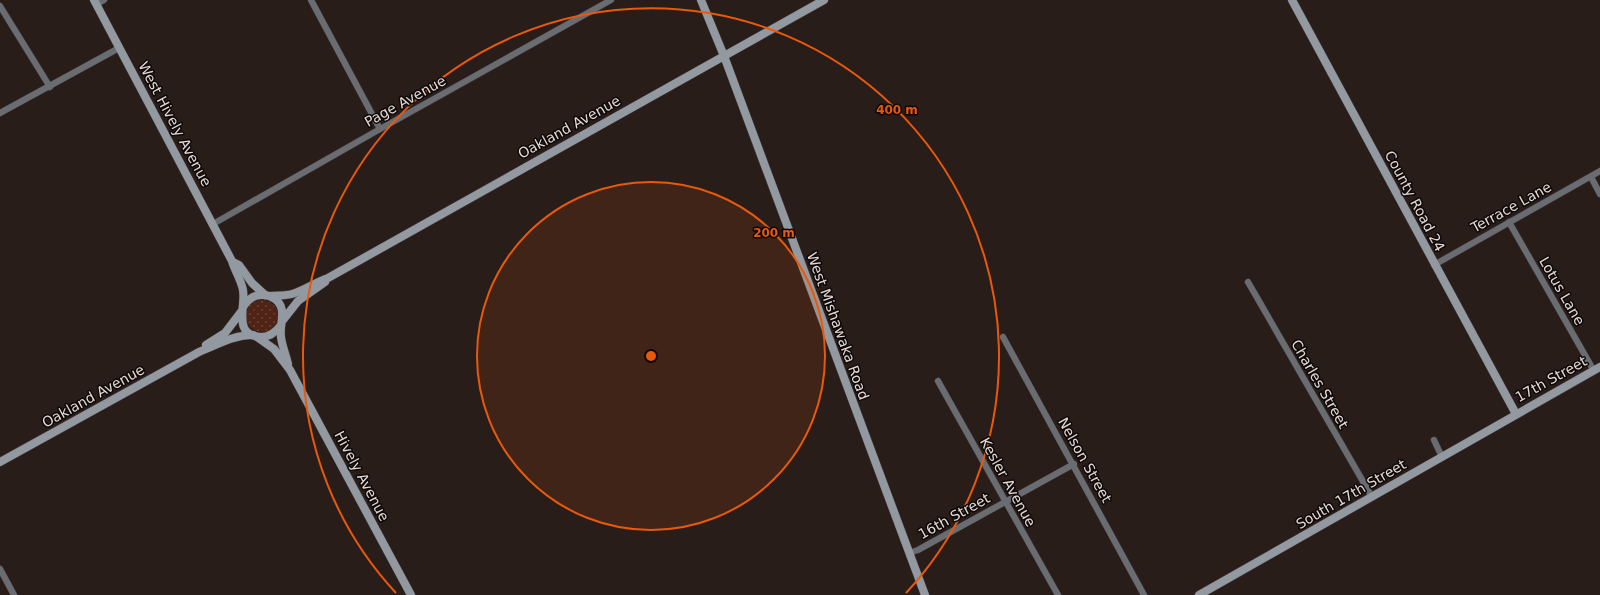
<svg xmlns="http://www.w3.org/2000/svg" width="1600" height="595" viewBox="0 0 1600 595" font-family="'DejaVu Sans',sans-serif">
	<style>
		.grass { fill: url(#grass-dots) }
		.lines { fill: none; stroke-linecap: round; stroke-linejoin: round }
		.street-casing { stroke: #433835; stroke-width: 7 }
		.secondary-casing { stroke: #433835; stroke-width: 9 }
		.street { stroke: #696d72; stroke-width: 6 }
		.secondary { stroke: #9399a1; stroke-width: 8 }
		.ring { fill: none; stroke: #e8590c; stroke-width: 2 }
		.labels { text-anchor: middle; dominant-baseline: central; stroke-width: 3; stroke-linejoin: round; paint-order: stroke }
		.street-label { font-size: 14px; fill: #e4dbd9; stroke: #0e0907 }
		.centre { fill: #e8590c; stroke: #0e0907; stroke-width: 2 }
		.ring-label { font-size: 12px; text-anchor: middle; font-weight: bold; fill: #e8590c; stroke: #0e0907; stroke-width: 3; stroke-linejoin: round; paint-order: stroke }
	</style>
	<defs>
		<pattern id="grass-dots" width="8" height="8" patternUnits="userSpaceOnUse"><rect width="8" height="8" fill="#4f2417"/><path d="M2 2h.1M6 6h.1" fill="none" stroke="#684338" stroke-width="1.8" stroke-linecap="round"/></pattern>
	</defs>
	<rect width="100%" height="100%" fill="#291d1a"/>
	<circle class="grass" cx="262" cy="316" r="16"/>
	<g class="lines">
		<g class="street-casing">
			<g id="street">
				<path d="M311,0L380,129"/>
				<path d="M97,4L104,0"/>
				<path d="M0,6L50,87"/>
				<path d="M0,113L119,48"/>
				<path d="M1591,177L1600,194"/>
				<path d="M1509,222L1594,371"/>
				<path d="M213,224L380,129L611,0"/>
				<path d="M1434,265L1600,171"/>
				<path d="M1248,282L1372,497"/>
				<path d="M1003,337L1144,595"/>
				<path d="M938,381L1058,595"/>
				<path d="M1434,440L1442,457"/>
				<path d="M909,553L918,550L1074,464"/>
				<path d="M0,569L14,595"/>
			</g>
		</g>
		<g class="secondary-casing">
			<g id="secondary">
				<path d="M94,0L232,261C235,271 241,280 243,290C246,307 232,335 261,337C270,337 276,332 281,325"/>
				<path d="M701,0L724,56L925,595"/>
				<path d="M1292,0L1516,414"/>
				<path d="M235,263L239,265L252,283L265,295"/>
				<path d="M270,296C278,295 285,296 292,294C305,290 316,282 328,278L824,0"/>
				<path d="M243,307C248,299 254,294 263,295C267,295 271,296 275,299C288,309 279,323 281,337C282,346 286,355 288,364"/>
				<path d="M283,320L298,301L325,282"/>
				<path d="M257,337L274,349L290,370L411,595"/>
				<path d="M206,345L225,333L241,312"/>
				<path d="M0,462L199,352C217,345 233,335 253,335"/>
				<path d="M1199,595L1600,367"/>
			</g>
		</g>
		<use href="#street" class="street"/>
		<use href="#secondary" class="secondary"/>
	</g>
	<circle cx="651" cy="356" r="174" fill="#e8590c" fill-opacity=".12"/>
	<g class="ring">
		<circle cx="651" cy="356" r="174"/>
		<path d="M396 593A348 348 0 1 1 906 593"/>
	</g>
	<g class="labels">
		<g class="street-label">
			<text transform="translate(405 101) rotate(-29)">Page Avenue</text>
			<text transform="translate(175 124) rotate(62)">West Hively Avenue</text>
			<text transform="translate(569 127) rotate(-29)">Oakland Avenue</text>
			<text transform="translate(1415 201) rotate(62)">County Road 24</text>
			<text transform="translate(1511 207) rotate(-29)">Terrace Lane</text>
			<text transform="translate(1562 291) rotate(60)">Lotus Lane</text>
			<text transform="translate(838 326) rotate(70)">West Mishawaka Road</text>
			<text transform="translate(1551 379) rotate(-29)">17th Street</text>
			<text transform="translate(1320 384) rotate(60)">Charles Street</text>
			<text transform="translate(93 396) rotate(-29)">Oakland Avenue</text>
			<text transform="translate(1085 460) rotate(61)">Nelson Street</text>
			<text transform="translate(362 476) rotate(62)">Hively Avenue</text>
			<text transform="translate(1008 482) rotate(61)">Kesler Avenue</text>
			<text transform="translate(1351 494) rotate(-30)">South 17th Street</text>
			<text transform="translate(954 516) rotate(-29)">16th Street</text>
		</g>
	</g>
	<circle cx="651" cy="356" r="6" class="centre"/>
	<g class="ring-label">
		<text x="897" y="114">400 m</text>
		<text x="774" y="237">200 m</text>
	</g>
</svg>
